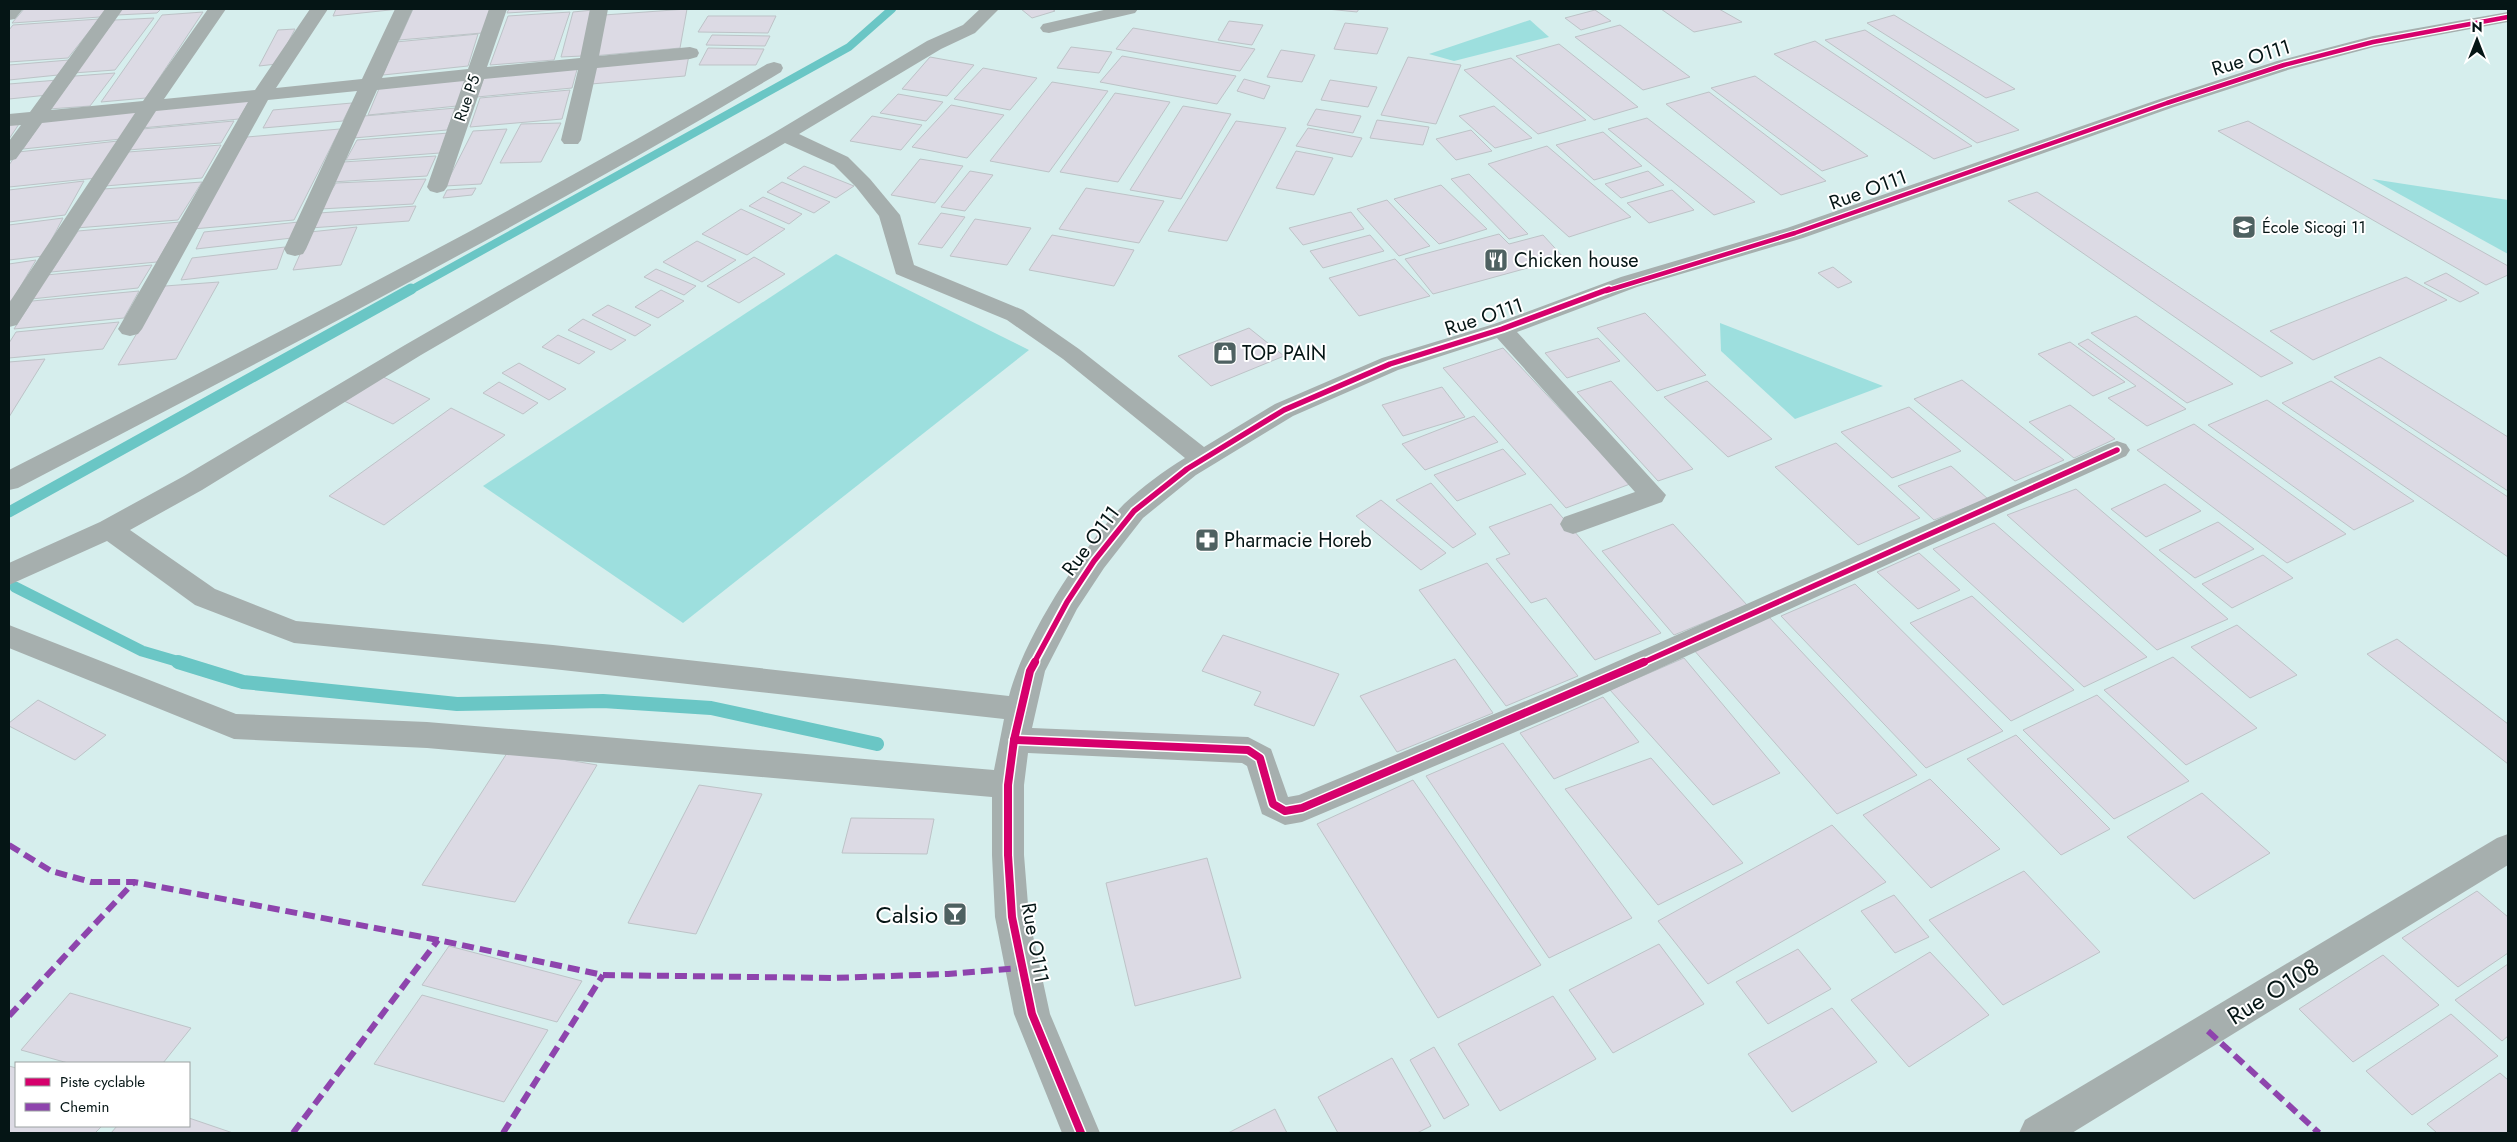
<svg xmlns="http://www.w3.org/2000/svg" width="2517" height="1142" viewBox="0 0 2517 1142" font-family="Jost,sans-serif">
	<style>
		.green { fill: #9ddfde }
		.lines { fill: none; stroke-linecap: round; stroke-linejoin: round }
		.stream-far2 { stroke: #6ac6c5; stroke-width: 8 }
		.stream-far1 { stroke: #6ac6c5; stroke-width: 11 }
		.stream { stroke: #6ac6c5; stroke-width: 14 }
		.building { fill: #dcdae4; stroke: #bdc3c7 }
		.minor { fill: #a6afae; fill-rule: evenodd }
		.quiet { stroke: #8e44ad; stroke-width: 6; stroke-dasharray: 12 6; stroke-linecap: butt }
		.cycleway-far2-casing { stroke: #fff; stroke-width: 7 }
		.cycleway-far1-casing { stroke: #fff; stroke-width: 9 }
		.cycleway-casing { stroke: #fff; stroke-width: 11 }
		.cycleway-far2 { stroke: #d6006c; stroke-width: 4.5 }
		.cycleway-far1 { stroke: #d6006c; stroke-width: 5.5 }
		.cycleway { stroke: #d6006c; stroke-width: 8 }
		.labels { text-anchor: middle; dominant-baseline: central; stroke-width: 4; stroke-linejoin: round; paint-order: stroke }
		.far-street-label { font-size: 16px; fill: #051515; stroke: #fff }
		.far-poi-label { font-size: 16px; fill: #051515; stroke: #fff; text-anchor: start }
		.street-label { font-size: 20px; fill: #051515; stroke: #fff }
		.poi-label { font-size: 20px; fill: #051515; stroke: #fff; text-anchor: start }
		.near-poi-label { font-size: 24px; fill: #051515; stroke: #fff; text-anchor: end }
		.near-street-label { font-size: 24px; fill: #051515; stroke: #fff }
	</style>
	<rect width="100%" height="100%" fill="#d6eeed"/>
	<g class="green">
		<path d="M1530,20L1549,37L1454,61L1429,54Z"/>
		<path d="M2372,179L2508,200V254Z"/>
		<path d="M836,254L1029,350L683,623L483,486Z"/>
		<path d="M1720,323L1883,386L1795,419L1721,351Z"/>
	</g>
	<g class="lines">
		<path class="stream-far2" d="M409,291L849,47L892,9"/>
		<g class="stream-far1">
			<path d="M9,512L411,289"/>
			<path d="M15,587L142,651L183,663"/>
		</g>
		<path class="stream" d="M178,662L243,682L457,704L603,701L711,708L877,744"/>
	</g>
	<g class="building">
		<path d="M24,9H107L100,17L12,23Z"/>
		<path d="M122,9H161L157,13L117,15Z"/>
		<path d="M336,9H399L333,16Z"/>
		<path d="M413,9H491L482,33L399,40Z"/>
		<path d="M509,9H573L507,13Z"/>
		<path d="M687,9L680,48L593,56L604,15Z"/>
		<path d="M1021,9H1052L1055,11L1032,18Z"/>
		<path d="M1327,9H1359L1357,12Z"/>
		<path d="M1661,9H1719L1742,22L1694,32Z"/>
		<path d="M593,10L582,56L561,57L573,12Z"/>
		<path d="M1595,10L1611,21L1581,30L1565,18Z"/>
		<path d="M203,12L146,98L101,102L162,15Z"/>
		<path d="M570,12L554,60L490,65L508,16Z"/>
		<path d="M1894,15L2015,89L1986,98L1867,23Z"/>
		<path d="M708,16H776L768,33L698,32Z"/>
		<path d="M154,18L115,70L73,73L115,20Z"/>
		<path d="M99,19L68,58L9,62V30L13,25Z"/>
		<path d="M1229,21L1263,25L1252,45L1218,40Z"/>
		<path d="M1345,23L1388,28L1377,54L1334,49Z"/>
		<path d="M1620,25L1690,77L1643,90L1575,37Z"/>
		<path d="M1133,28L1255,49L1240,71L1116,49Z"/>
		<path d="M295,29L277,64L259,66L278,30Z"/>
		<path d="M1865,30L2019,130L1977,143L1825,40Z"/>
		<path d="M478,34L468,66L383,75L396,42Z"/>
		<path d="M712,35L770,36L765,46L706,45Z"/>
		<path d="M1815,41L1972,146L1934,159L1774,54Z"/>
		<path d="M1559,44L1638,107L1594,120L1516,56Z"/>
		<path d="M1071,47L1112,52L1099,73L1057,68Z"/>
		<path d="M708,48L764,49L756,65H699Z"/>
		<path d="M1281,50L1315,55L1302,82L1267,77Z"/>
		<path d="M689,55L685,76L591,84L597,63Z"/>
		<path d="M1122,56L1236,76L1217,104L1100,82Z"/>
		<path d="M930,57L974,65L947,96L902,89Z"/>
		<path d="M1408,57L1461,65L1436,124L1381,115Z"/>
		<path d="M1511,58L1586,120L1538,134L1464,70Z"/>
		<path d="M69,60L58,75L9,80V65Z"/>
		<path d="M578,66L572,88L477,97L485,74Z"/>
		<path d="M983,68L1037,78L1010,110L954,99Z"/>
		<path d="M115,73L90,106L49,109L75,76Z"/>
		<path d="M467,76L457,106L368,115L381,84Z"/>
		<path d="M1755,76L1868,156L1822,171L1711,88Z"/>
		<path d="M1244,79L1270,86L1264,99L1237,91Z"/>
		<path d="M58,80L48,95L9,99V84Z"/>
		<path d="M1330,80L1377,87L1368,107L1321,100Z"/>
		<path d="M1052,82L1108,91L1049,172L990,161Z"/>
		<path d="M570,90L562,119L470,127L480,98Z"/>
		<path d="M1709,92L1826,181L1781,195L1666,104Z"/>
		<path d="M1115,93L1170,102L1118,182L1060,172Z"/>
		<path d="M898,94L943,102L926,121L880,113Z"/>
		<path d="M251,98L239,119L141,128L155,107Z"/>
		<path d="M352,103L343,121L263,128L273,110Z"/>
		<path d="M951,105L1004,115L967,158L912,147Z"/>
		<path d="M1183,106L1231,114L1181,199L1130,190Z"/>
		<path d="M1494,106L1532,138L1495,148L1459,116Z"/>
		<path d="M140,108L121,139L23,149L44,118Z"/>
		<path d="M456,108L447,130L353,138L364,116Z"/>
		<path d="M1316,109L1361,116L1353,133L1307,125Z"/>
		<path d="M872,116L922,125L901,150L850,141Z"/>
		<path d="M1647,118L1755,202L1714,215L1608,129Z"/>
		<path d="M1377,120L1429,127L1423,145L1370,138Z"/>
		<path d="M21,121L9,139V122Z"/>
		<path d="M234,121L221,143L128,150L142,129Z"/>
		<path d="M1236,121L1286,128L1227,241L1168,231Z"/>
		<path d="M2248,121L2508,266V275L2486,285L2218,131Z"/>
		<path d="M561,123L541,162L500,163L521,124Z"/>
		<path d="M1308,128L1362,138L1352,157L1296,146Z"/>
		<path d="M340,129L294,220L193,229L247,137Z"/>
		<path d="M507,129L481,184L445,186L473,131Z"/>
		<path d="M1471,130L1492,151L1456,160L1436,139Z"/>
		<path d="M1603,132L1642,166L1594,180L1556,145Z"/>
		<path d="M449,133L440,153L346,160L357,140Z"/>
		<path d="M118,141L97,178L9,187V165L18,152Z"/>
		<path d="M221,145L202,178L105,186L128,152Z"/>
		<path d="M1547,146L1631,217L1569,237L1488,164Z"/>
		<path d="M1296,151L1333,158L1314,195L1276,188Z"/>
		<path d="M436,156L427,176L332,182L343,162Z"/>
		<path d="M920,159L963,166L935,203L891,195Z"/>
		<path d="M804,166L854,186L836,198L787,178Z"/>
		<path d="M970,171L993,175L965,211L941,207Z"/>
		<path d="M1648,171L1664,185L1621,198L1605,184Z"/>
		<path d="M1469,174L1528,234L1509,239L1451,179Z"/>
		<path d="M426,179L413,204L320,209L336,183Z"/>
		<path d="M84,181L65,215L9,222V190Z"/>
		<path d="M202,182L178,220L76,228L103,189Z"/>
		<path d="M782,182L830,202L814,213L767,192Z"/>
		<path d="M1441,185L1487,229L1439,244L1394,199Z"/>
		<path d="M476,188L472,195L443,198L447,190Z"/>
		<path d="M1086,188L1164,201L1139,243L1059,229Z"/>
		<path d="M1672,190L1694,210L1649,223L1627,203Z"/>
		<path d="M2037,192L2293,363L2261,377L2008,201Z"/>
		<path d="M763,197L802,214L789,224L749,206Z"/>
		<path d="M1387,200L1430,246L1399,256L1357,209Z"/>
		<path d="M416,206L409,221L310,228L319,213Z"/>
		<path d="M741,209L785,229L747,255L702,234Z"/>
		<path d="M1351,212L1364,229L1303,245L1289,228Z"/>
		<path d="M941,213L965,217L942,248L918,244Z"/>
		<path d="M63,218L43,256L9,260V225Z"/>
		<path d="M975,219L1031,228L1007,265L950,256Z"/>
		<path d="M180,222L157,262L51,272L78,231Z"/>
		<path d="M299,222L292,238L196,249L204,232Z"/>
		<path d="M357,227L341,265L293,270L310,232Z"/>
		<path d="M1499,234L1509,244L1543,235L1564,258L1433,294L1405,259Z"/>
		<path d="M1052,235L1134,250L1114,286L1029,270Z"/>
		<path d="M1370,235L1384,251L1323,268L1310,251Z"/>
		<path d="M697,241L736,260L702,282L663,262Z"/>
		<path d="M285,247L277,269L181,280L192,258Z"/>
		<path d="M754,257L785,274L739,303L707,286Z"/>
		<path d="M1395,259L1430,296L1359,316L1329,278Z"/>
		<path d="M36,260L12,301H9V264Z"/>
		<path d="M152,265L138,288L31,299L46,275Z"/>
		<path d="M1833,267L1852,282L1838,288L1818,273Z"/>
		<path d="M656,269L696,286L684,295L644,277Z"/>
		<path d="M2446,273L2479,293L2460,302L2424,283Z"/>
		<path d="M2406,277L2447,300L2313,360L2270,331Z"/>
		<path d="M219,282L176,359L118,365L165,286Z"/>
		<path d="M661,290L684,301L658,318L635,307Z"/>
		<path d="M139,291L124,318L14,329L32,301Z"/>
		<path d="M608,305L651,325L635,336L592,315Z"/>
		<path d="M1645,313L1706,375L1657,391L1597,328Z"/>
		<path d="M2136,316L2233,384L2187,403L2091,333Z"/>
		<path d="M583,319L626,340L611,350L568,330Z"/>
		<path d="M119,322L103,349L9,358V343L16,332Z"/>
		<path d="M1249,328L1284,356L1211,386L1178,356Z"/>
		<path d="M558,335L595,352L579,364L542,347Z"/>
		<path d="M1598,338L1620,361L1567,378L1545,353Z"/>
		<path d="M2088,339L2186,409L2147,426L2108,398L2136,386L2078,344Z"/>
		<path d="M2070,342L2125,382L2093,396L2038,354Z"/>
		<path d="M1503,348L1630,484L1566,508L1443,368Z"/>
		<path d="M2380,357L2508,437V491L2334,377Z"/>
		<path d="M45,359L9,417V362Z"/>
		<path d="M519,363L566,389L549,400L502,373Z"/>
		<path d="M379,375L430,399L393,424L342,400Z"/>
		<path d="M1962,380L2064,460L2015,481L1914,399Z"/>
		<path d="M1611,381L1693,469L1658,481L1577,392Z"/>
		<path d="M1707,381L1772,439L1728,457L1664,397Z"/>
		<path d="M2331,381L2508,497V557L2282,403Z"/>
		<path d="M499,382L538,403L523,414L483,393Z"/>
		<path d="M1442,387L1465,417L1403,436L1382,405Z"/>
		<path d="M2267,400L2414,501L2354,530L2208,425Z"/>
		<path d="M2070,405L2115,439L2074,458L2029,422Z"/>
		<path d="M1909,407L1961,451L1892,478L1841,432Z"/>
		<path d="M451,408L505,435L384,525L329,496Z"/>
		<path d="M1474,416L1498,442L1425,470L1402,444Z"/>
		<path d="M2194,424L2346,534L2287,563L2137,450Z"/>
		<path d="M1836,443L1920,518L1858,545L1775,467Z"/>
		<path d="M1503,449L1526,474L1457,501L1434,475Z"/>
		<path d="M1951,466L1988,499L1934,520L1898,486Z"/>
		<path d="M1431,483L1476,534L1453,548L1396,500Z"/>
		<path d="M2165,484L2201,511L2146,537L2111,509Z"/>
		<path d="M2076,489L2228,619L2157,650L2007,515Z"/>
		<path d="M1381,500L1446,553L1421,570L1356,516Z"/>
		<path d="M1551,504L1661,633L1595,660L1546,598L1531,603L1496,559L1510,554L1489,527Z"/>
		<path d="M2218,522L2254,549L2195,578L2159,550Z"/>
		<path d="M1994,523L2147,657L2084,687L1933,549Z"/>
		<path d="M1673,524L1747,605L1674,635L1602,551Z"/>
		<path d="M1919,553L1960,590L1918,609L1877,572Z"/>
		<path d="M2263,555L2293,578L2232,608L2202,584Z"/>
		<path d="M1487,563L1578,676L1506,706L1419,590Z"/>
		<path d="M1855,584L2003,731L1926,768L1781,616Z"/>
		<path d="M1972,596L2074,690L2011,721L1910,623Z"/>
		<path d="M1769,617L1917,775L1837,814L1693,649Z"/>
		<path d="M2237,625L2297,675L2250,698L2191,647Z"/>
		<path d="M1223,635L1339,674L1314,726L1254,705L1261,692L1202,671Z"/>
		<path d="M2397,639L2508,724V764L2367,654Z"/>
		<path d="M2173,657L2257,728L2186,765L2104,690Z"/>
		<path d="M1684,658L1780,773L1713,805L1610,690Z"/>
		<path d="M1455,659L1493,713L1397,752L1360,696Z"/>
		<path d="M2097,695L2189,781L2114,819L2023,730Z"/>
		<path d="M1603,697L1639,742L1554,779L1520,733Z"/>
		<path d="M38,700L106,735L75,760L9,726V723Z"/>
		<path d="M2016,735L2110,829L2061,855L1967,759Z"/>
		<path d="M1503,743L1632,918L1549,958L1426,776Z"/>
		<path d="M509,750L597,765L515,902L422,885Z"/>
		<path d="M1651,758L1743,863L1658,905L1565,789Z"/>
		<path d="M1930,779L2000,849L1931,888L1863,815Z"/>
		<path d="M1413,780L1541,965L1438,1018L1317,824Z"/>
		<path d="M699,785L762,794L696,934L628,923Z"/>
		<path d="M2202,793L2270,853L2194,899L2127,837Z"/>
		<path d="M851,818L934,819L927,854L842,853Z"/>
		<path d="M1832,825L1886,882L1708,984L1658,921Z"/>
		<path d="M1207,858L1241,978L1135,1006L1106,883Z"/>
		<path d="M2024,871L2100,952L2003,1005L1929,920Z"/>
		<path d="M2477,891L2508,917V953L2458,987L2402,938Z"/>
		<path d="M1894,895L1929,937L1895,953L1861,911Z"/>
		<path d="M1659,944L1704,1004L1613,1053L1569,990Z"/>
		<path d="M449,946L582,981L557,1022L422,985Z"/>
		<path d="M1798,949L1831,989L1768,1024L1736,982Z"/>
		<path d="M1930,952L1989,1015L1909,1067L1851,1000Z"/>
		<path d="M2383,955L2439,1005L2353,1062L2299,1009Z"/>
		<path d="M2508,964V1036L2502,1041L2455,1000Z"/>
		<path d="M70,993L191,1028L163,1063H68L21,1050Z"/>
		<path d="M422,995L548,1030L504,1102L374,1064Z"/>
		<path d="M1553,996L1596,1059L1500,1111L1458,1044Z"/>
		<path d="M1832,1008L1877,1062L1792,1112L1748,1054Z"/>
		<path d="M2451,1014L2498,1056L2412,1115L2366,1071Z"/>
		<path d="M1434,1047L1469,1105L1444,1119L1410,1060Z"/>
		<path d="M1392,1058L1431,1126L1417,1133H1338L1318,1097Z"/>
		<path d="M9,1066L16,1068V1126H102L95,1133H9Z"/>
		<path d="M2500,1073L2508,1080V1133H2437L2427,1124Z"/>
		<path d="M1275,1109L1287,1133H1228Z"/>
		<path d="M189,1118L233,1133H111L117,1126H189Z"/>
	</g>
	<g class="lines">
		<g class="minor">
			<path d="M9,9H23L15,19L9,20Z"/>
			<path d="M105,9H123L51,110L143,101L208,9H226L164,99L255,90L310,9H328L276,88L362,79L395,9H413L382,78L468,69L489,9H507L487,67L580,58L590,9H608L599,56L690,47L697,49L699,53L697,57L690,59L597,68L581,140L578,144H564L561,140L578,70L484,79L447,187L444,191L437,193L430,191L427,187L464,81L377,90L306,249L303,254L295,256L287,254L284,249L357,91L268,100L142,329L138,334L130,336L122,334L118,329L248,102L156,111L17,325L9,327V303L135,113L42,123L16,159L9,161V141L21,125L9,126V114L30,112Z"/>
			<path d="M980,9H999L975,33L941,49L799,134L848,157L870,179L900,215L914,265L1023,310L1079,349L1204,447L1275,404L1382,358L1494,324L1621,277L1787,228L2160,99L2277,61L2373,36L2508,12V22L2374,47L2291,69L2174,107L1803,238L1637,287L1517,332L1666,495L1662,502L1582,531L1573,534L1564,531L1560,524L1564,517L1635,492L1497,338L1398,370L1293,416L1196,475L1143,518L1104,568L1077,609L1045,671L1032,728L1248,737L1271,749L1288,797L1299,795L1557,688L2108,444L2117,441L2126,444L2130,450L2126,456L1577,706L1302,822L1285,825L1262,814L1247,766L1242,763L1028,753L1024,785V855L1029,917L1050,1014L1100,1133H1062L1014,1014L995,917L992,855V797L427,748L234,739L9,648V625L236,714L427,722L994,770L1004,719L553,669L294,643L195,605L107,541L9,585V563L100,522L184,476L405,345L777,131L927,41L963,25ZM785,143L834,165L856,187L879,216L896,274L1007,320L1063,359L1185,458C1165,470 1141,488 1124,504C1083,546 1023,639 1009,696L553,645L296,621L215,589L130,530L202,490L421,355Z"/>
			<path d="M1108,9H1138L1135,13L1049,33L1043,32L1040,28L1043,24Z"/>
			<path d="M774,62L781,64L783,68L781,72C532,221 275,354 18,488L9,490V470C265,340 520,210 767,64Z"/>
			<path d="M2508,834V865L2072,1133H2019L2025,1120L2497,838Z"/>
		</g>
		<g class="quiet">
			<path d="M9,845L51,871L91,882H134L438,940L603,975L831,978L948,974L1021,968"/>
			<path d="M9,1016L134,882"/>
			<path d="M2208,1031L2319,1133"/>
			<path d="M293,1133L438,940"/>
			<path d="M503,1133L603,975"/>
		</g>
		<g class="cycleway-far2-casing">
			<path id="cycleway-far2" d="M1606,291L1795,233L2167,103L2284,65L2373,42L2508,17"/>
		</g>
		<g class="cycleway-far1-casing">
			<g id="cycleway-far1">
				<path d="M1034,663L1067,602L1094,561L1134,511L1187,469L1284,410L1390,364L1502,329L1609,289"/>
				<path d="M1642,663L2117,450"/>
			</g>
		</g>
		<g class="cycleway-casing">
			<g id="cycleway">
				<path d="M1035,662L1030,671L1014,740L1008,785V855L1012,917L1032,1014L1081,1133"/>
				<path d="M1014,740L1248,750L1260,758L1273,804L1285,811L1302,808L1644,662"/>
			</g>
		</g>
		<use href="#cycleway-far2" class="cycleway-far2"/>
		<use href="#cycleway-far1" class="cycleway-far1"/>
		<use href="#cycleway" class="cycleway"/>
	</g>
	<defs>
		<g id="school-square" transform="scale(1.25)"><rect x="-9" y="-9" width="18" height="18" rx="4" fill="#4e6161" stroke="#fff"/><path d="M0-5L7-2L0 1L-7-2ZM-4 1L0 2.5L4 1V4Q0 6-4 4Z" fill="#fff"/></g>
		<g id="restaurant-square" transform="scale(1.25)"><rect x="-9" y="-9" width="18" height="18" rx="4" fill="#4e6161" stroke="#fff"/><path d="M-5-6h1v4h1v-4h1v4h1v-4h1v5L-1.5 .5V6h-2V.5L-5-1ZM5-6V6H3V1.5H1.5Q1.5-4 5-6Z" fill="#fff"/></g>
		<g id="shop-square" transform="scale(1.25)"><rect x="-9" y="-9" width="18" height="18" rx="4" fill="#4e6161" stroke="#fff"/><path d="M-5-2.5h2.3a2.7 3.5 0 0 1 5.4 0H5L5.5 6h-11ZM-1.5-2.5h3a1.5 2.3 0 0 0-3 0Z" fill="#fff"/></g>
		<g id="pharmacy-square" transform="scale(1.25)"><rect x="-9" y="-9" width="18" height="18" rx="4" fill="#4e6161" stroke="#fff"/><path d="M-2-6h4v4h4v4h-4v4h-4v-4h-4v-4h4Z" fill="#fff"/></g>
		<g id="bar-square" transform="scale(1.25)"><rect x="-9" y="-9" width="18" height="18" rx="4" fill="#4e6161" stroke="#fff"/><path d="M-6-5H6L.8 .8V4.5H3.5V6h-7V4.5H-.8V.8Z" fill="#fff"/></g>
	</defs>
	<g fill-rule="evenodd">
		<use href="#school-square" x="2244" y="227"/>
		<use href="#restaurant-square" x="1496" y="260"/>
		<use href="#shop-square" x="1225" y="353"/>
		<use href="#pharmacy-square" x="1207" y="540"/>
		<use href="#bar-square" x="955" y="914"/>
	</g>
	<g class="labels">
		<g class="far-street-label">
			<text transform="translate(467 98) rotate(-71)">Rue P5</text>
		</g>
		<g class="far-poi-label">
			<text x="2262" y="227">École Sicogi 11</text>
		</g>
		<g class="street-label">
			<text transform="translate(2251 58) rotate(-17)">Rue O111</text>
			<text transform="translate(1868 190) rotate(-20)">Rue O111</text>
			<text transform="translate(1484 317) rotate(-18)">Rue O111</text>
			<text transform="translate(1091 541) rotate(-53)">Rue O111</text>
			<text transform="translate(1035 943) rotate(80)">Rue O111</text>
		</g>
		<g class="poi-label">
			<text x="1514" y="260">Chicken house</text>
			<text x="1242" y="353">TOP PAIN</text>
			<text x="1224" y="540">Pharmacie Horeb</text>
		</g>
		<g class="near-poi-label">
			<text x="938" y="914">Calsio</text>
		</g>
		<g class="near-street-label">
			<text transform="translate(2273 991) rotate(-32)">Rue O108</text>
		</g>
	</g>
	<rect width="2517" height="1142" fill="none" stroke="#051515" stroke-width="20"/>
	<rect x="15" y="1062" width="175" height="65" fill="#ffffff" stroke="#9ba1a1"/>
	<rect x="25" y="1078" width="25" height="8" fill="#d6006c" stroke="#9ba1a1"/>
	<text x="60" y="1087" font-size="15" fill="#051515">Piste cyclable</text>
	<rect x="25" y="1103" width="25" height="8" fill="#8e44ad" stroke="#9ba1a1"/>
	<text x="60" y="1112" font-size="15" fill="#051515">Chemin</text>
	<g transform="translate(2477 40)" stroke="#ffffff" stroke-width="4" paint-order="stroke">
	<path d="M0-4L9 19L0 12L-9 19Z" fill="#051515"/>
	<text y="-8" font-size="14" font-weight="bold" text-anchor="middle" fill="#051515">N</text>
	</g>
</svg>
